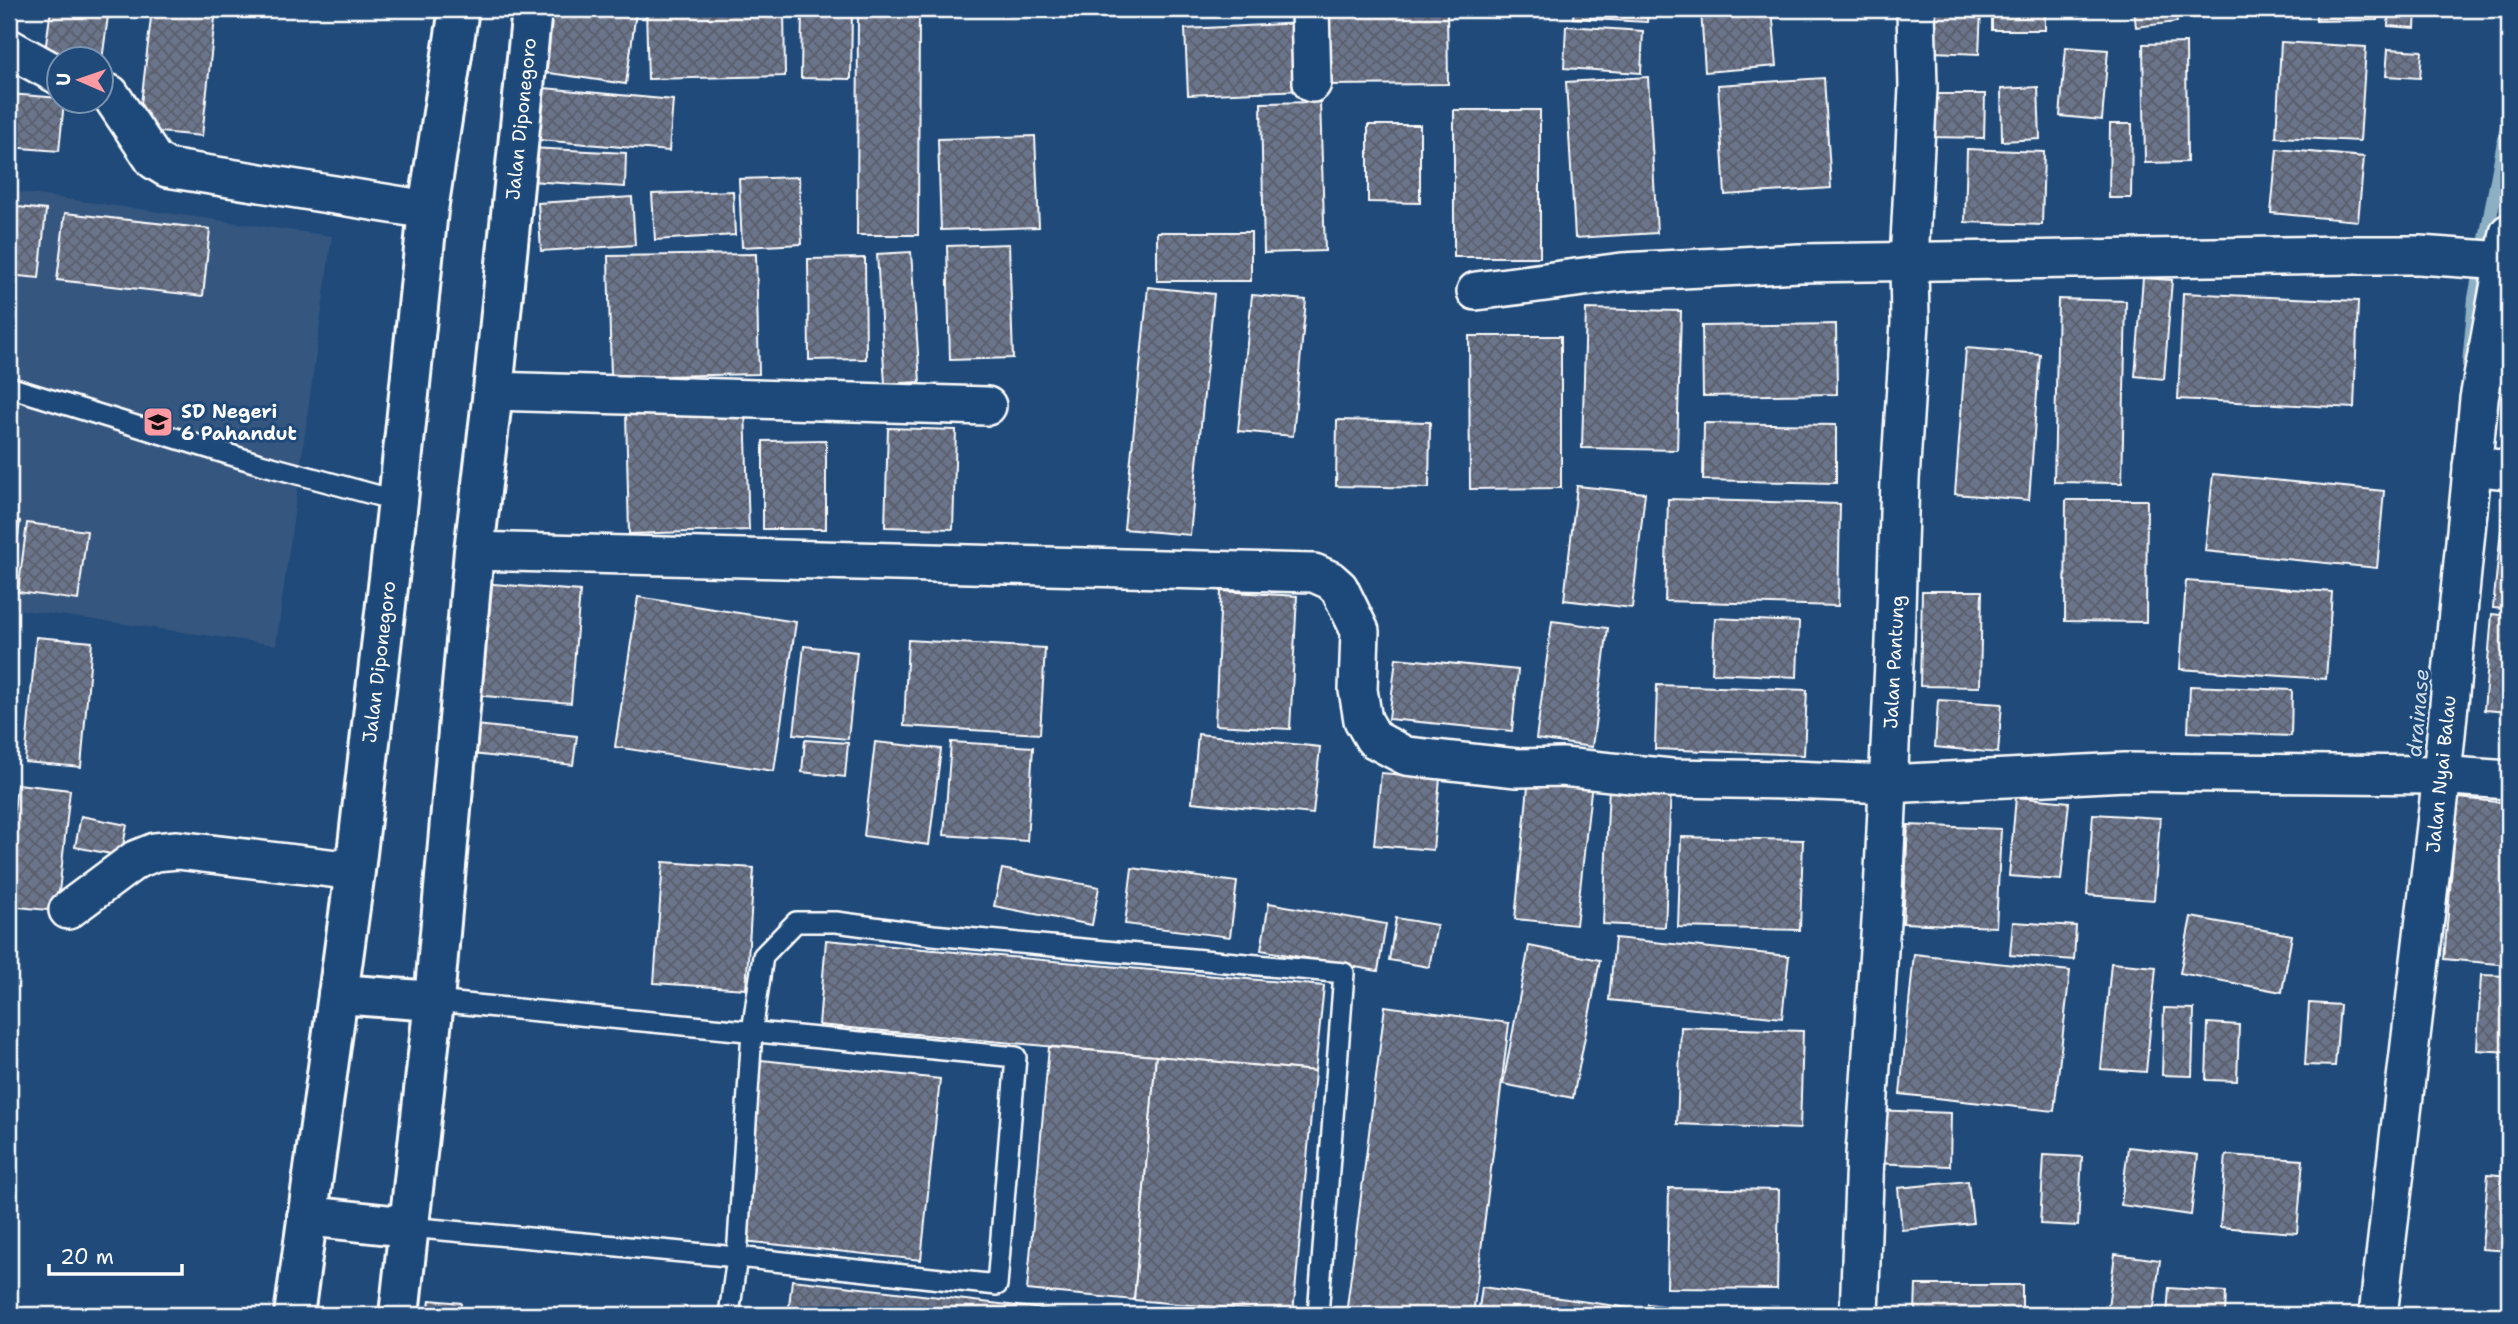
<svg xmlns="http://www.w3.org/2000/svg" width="2518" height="1324" viewBox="0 0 2518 1324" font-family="'Shantell Sans',sans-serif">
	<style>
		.built { fill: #36577f }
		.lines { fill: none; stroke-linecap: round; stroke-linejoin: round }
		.stream { stroke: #8dafc3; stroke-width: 14 }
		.building { fill: url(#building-cross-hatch); stroke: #fff; stroke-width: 2 }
		.service-casing { stroke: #fff; stroke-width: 24 }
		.minor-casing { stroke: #fff; stroke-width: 42 }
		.secondary-casing { stroke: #fff; stroke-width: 44 }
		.service { stroke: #1f4a7a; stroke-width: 19 }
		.minor { stroke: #1f4a7a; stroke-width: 37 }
		.secondary { stroke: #1f4a7a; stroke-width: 38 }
		.labels { text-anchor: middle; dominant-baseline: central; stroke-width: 6; stroke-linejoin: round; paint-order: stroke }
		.street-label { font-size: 19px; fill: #fff; stroke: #1f4a7a }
		.poi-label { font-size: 19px; font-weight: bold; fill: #fff; stroke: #1f4a7a; text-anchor: start }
		.water-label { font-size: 21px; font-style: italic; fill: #d0dee6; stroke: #1f4a7a }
	</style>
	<defs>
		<pattern id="building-cross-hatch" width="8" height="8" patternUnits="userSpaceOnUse" patternTransform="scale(1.75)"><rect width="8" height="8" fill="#6b748c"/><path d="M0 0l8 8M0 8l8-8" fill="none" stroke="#5a5e69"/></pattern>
	</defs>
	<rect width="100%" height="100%" fill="#1f4a7a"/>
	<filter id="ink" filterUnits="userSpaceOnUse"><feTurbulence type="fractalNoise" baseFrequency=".0143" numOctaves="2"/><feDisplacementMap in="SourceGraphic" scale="14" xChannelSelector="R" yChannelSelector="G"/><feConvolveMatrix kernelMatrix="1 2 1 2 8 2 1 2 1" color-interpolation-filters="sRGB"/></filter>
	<g filter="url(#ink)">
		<path class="built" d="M9,191L332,236L276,645L9,608Z"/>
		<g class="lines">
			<path class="stream" d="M2469,364L2475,298L2509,115"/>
		</g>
		<g class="building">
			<path d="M51,9H109L102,60H60L43,65Z"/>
			<path d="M152,9H216L202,136L138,130Z"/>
			<path d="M544,9H611L636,12L626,84L535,71Z"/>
			<path d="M646,9H784L785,76L648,79Z"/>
			<path d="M802,9H852L851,79L801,78Z"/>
			<path d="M858,9H919L918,235H857Z"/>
			<path d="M1169,9H1218L1219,13L1169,15Z"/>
			<path d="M1323,9H1447L1448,84L1325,85Z"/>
			<path d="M1574,9H1648L1647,22L1573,18Z"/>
			<path d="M1701,9H1772L1777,66L1705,72Z"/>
			<path d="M1935,9H1981L1979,54L1933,52Z"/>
			<rect x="1992" y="9" width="53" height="21"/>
			<path d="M2134,9H2175L2177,22L2136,27Z"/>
			<path d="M2316,9H2377V20L2316,21Z"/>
			<path d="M2389,9H2416L2415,28L2388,26Z"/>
			<path d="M1303,23L1305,90L1188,95L1185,29Z"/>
			<path d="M1566,26L1643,31L1641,73L1564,68Z"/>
			<path d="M2281,42L2366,47L2360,141L2276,137Z"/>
			<path d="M2186,43L2187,162L2145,163L2143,44Z"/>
			<path d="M2066,47L2108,50L2102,120L2060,116Z"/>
			<path d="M2388,49L2422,51L2420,78L2386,76Z"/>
			<path d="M1648,77L1657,233L1575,238L1566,82Z"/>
			<path d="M1824,78L1831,188L1725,195L1718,85Z"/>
			<path d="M533,87L673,100L669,151L528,139Z"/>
			<path d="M2038,87L2040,139L2002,141L2001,89Z"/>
			<path d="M9,94L60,98V102H64L59,151L9,147Z"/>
			<path d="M1931,94H1985L1984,138L1930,137Z"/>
			<path d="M1320,102L1325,251L1264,253L1261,103Z"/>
			<rect x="1454" y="110" width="86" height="147"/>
			<path d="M2110,124H2132L2131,198H2109Z"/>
			<path d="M1368,125H1420V203L1368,202Z"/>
			<path d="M1035,136L1039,227L941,230L938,139Z"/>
			<path d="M530,148L626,153L625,187L529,181Z"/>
			<path d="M1967,149L2044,152L2042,225L1965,222Z"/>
			<path d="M2277,149L2364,157L2358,221L2271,213Z"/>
			<path d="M799,177L802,244L742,247L739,179Z"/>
			<path d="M733,191L735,235L655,240L652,194Z"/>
			<path d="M632,197L635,245L541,251L538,203Z"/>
			<path d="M9,206L46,210L39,278L9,275Z"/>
			<path d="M65,213L210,229L203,296L57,280Z"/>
			<rect x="1157" y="232" width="94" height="49"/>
			<path d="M1009,244L1013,358L950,360L947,246Z"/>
			<path d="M911,252L920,382L885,384L877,254Z"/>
			<path d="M756,254L759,374L611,377L608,256Z"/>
			<path d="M865,258L866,359L809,360L808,259Z"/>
			<path d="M2143,278L2172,280L2164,379L2135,376Z"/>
			<path d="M1148,287L1214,294L1190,535L1124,529Z"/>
			<path d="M2183,293L2358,301L2354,408L2178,399Z"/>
			<path d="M1252,295L1306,300L1293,436L1238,431Z"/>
			<path d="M2058,299L2126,301L2122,483L2054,482Z"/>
			<path d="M1586,309L1681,311L1677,450L1582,448Z"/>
			<path d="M1836,324L1837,394L1703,396L1702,326Z"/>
			<path d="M1469,336H1561V488L1470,489Z"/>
			<path d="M1966,348L2040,354L2029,500L1955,494Z"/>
			<path d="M2509,389V449L2502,448Z"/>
			<path d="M745,408L749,530L629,534L626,412Z"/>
			<path d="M1337,420L1430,422L1429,488L1336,486Z"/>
			<path d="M1704,423L1836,425V483L1703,480Z"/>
			<path d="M888,428L956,430L953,529L885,527Z"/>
			<path d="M826,440V529H763V441Z"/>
			<path d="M2213,474L2384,491L2377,568L2205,551Z"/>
			<path d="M2506,481H2509V609L2493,608Z"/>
			<path d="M1577,486L1645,493L1632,608L1564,600Z"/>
			<path d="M1668,499L1840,504L1838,606L1665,601Z"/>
			<path d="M2066,500H2147L2146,622L2065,621Z"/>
			<path d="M9,520L20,521L11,592H9Z"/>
			<path d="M27,523L87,531L78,600L18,592Z"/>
			<path d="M2186,581L2332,592L2326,679L2180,669Z"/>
			<path d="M469,582L580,591L571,703L460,694Z"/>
			<path d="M1221,591L1297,596L1290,729L1215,725Z"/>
			<path d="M1922,591H1982L1980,687L1920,686Z"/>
			<path d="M638,597L796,622L774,771L615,747Z"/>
			<path d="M2492,614L2509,616V712L2484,710Z"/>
			<path d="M1715,618L1799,622L1797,677L1712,673Z"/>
			<path d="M1552,621L1608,628L1592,747L1536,739Z"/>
			<path d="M36,637L92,642L81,767L25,762Z"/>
			<path d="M908,640L1045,648L1040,734L904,726Z"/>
			<path d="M804,646L857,652L848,739L794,734Z"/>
			<path d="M1396,658L1518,670L1512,731L1389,719Z"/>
			<path d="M1657,685L1807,690L1804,755L1655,749Z"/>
			<path d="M2190,686L2292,690L2291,736L2188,732Z"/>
			<path d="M1938,700L2002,704L1998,753L1935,747Z"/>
			<path d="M476,725L577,736L573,765L472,754Z"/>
			<path d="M1198,734L1320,747L1313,814L1192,802Z"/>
			<path d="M805,740L848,743L845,777L802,772Z"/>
			<path d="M875,742L941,749L929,845L864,836Z"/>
			<path d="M951,742L1033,747L1027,841L944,835Z"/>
			<path d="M1381,773L1440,778L1433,850L1374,845Z"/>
			<path d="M1529,776L1592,782L1576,925L1515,919Z"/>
			<path d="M17,784L70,790L57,911L9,906V856Z"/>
			<path d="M1609,786L1671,789L1665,927L1603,924Z"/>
			<path d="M2016,797L2069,802L2061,880L2009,876Z"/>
			<path d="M2458,798L2509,803V965L2444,959Z"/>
			<path d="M2093,814L2160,818L2154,900L2087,895Z"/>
			<path d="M81,816L127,825L121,856L75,847Z"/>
			<path d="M1908,825L2001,829L1996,927L1903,923Z"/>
			<path d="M1681,837L1803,840L1800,930L1678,927Z"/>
			<path d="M663,862L754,868L746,989L654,983Z"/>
			<path d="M1132,868L1237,882L1230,937L1125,924Z"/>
			<path d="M1002,869L1099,887L1092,925L994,906Z"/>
			<path d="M1269,903L1386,924L1378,971L1261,950Z"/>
			<path d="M2191,917L2292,935L2282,992L2180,973Z"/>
			<path d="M1396,918L1437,925L1429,967L1389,960Z"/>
			<path d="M2013,922L2076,926L2074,960L2010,955Z"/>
			<path d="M1615,938L1789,956L1782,1018L1609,1000Z"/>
			<path d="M826,940L1324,986L1315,1071L819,1025Z"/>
			<path d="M1529,946L1600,960L1573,1098L1503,1084Z"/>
			<path d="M1914,954L2070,971L2054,1111L1900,1094Z"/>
			<path d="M2111,963L2156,967L2146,1072L2101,1069Z"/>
			<path d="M2481,975L2509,976V1052L2477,1050Z"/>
			<path d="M2309,1003L2340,1005L2335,1066L2305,1065Z"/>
			<path d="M1385,1006L1509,1023L1473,1315H1346Z"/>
			<path d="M2164,1008L2194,1009L2192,1076L2162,1075Z"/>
			<path d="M2208,1023L2239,1025L2237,1081L2206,1080Z"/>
			<path d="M1681,1027L1803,1031L1800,1129L1677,1124Z"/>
			<path d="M1049,1047L1156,1056L1134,1300L1027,1290Z"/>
			<path d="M1156,1056L1315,1071L1293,1314L1134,1300Z"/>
			<path d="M761,1060L940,1079L921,1260L743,1241Z"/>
			<path d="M1873,1110L1951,1113L1950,1166L1871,1163Z"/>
			<path d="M2128,1147L2198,1155L2191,1215L2121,1205Z"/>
			<path d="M2044,1155L2082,1157L2078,1226L2040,1224Z"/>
			<path d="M2226,1155L2303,1160L2297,1233L2220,1227Z"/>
			<path d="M2488,1174L2509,1176V1251L2482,1249Z"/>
			<path d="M1968,1181L1973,1223L1902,1230L1898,1188Z"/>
			<path d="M1669,1188L1779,1190L1777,1289L1667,1288Z"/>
			<path d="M2115,1254L2160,1260L2153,1315H2107Z"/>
			<path d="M792,1280L1095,1315H788Z"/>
			<path d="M1916,1285H2022V1315H1915Z"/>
			<path d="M1482,1287L1630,1308L1629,1315H1478Z"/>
			<path d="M2169,1288L2226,1292L2225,1315H2167Z"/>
			<path d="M430,1300L461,1303L460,1315H428Z"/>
			<path d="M1648,1304L1732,1315H1647Z"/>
		</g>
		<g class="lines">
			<g class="service-casing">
				<g id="service">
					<path d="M9,387L257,463L398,501"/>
					<path d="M409,1227L737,1257L997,1285L1016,1057L434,1001"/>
					<path d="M729,1315L737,1257L752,1032L763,956L796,922H836L933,935L1344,973L1318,1315"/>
				</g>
			</g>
			<g class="minor-casing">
				<g id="minor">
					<path d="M1310,9L1312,83"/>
					<path d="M9,48L60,76"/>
					<path d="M102,91L110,94L154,160L167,168L428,210"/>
					<path d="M1476,291L1622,272L1800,263L2356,255H2419L2504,261"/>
					<path d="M493,391L987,406"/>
					<path d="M2472,466L2509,470"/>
					<path d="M474,551L1314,573L1330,580L1339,588L1360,631L1358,690L1363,720L1374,739L1406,756L1517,768L1562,767L1671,778L1793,780L1888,784L2125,772L2437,775L2509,780"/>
					<path d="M68,910L135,860L155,852L177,850L355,871"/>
					<path d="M1859,1315L1865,1154L1883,892L1895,642L1900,480L1910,323L1909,261L1918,88L1916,9"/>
					<path d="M2378,1315L2442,775L2479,399L2509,233"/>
				</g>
			</g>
			<g class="secondary-casing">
				<g id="secondary">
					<path d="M338,994L434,1001"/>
					<path d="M307,1216L409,1227"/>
					<path d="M294,1315L355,871L398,501L428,210L459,9"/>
					<path d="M399,1315L434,1001L474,551L493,391L532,9"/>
				</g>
			</g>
			<use href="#service" class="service"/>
			<use href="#minor" class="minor"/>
			<use href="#secondary" class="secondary"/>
		</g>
	</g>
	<defs>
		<g id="school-square" transform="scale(1.575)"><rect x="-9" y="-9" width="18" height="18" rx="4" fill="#ff9aa2" stroke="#1f4a7a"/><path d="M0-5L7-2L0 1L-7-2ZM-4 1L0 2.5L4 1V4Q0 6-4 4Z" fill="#111"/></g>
	</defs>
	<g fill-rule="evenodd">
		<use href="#school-square" x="158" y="422"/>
	</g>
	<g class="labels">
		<g class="street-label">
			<text transform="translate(521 119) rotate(-84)">Jalan Diponegoro</text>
			<text transform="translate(379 662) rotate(-83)">Jalan Diponegoro</text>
			<text transform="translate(1894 662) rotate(-87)">Jalan Pantung</text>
			<text transform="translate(2441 774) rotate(-84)">Jalan Nyai Balau</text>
		</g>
		<g class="poi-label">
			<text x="181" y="411">SD Negeri<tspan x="181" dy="22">6 Pahandut</tspan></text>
		</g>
		<g class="water-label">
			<text transform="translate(2418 713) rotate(-85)">drainase</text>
		</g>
	</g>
	<rect width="2518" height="1324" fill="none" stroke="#1f4a7a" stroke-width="35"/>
	<rect x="18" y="18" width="2483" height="1289" fill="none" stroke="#fff" stroke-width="2.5" filter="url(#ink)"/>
	<g transform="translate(80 80) rotate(272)"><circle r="33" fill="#1f4a7a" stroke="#7992af" stroke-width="2"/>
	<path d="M0-5L12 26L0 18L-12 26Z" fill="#ff9aa2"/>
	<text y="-10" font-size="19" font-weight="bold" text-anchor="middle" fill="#ffffff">U</text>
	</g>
	<path d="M49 1264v10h133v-10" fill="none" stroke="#ffffff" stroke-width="3.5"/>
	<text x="60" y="1264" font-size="21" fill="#ffffff" stroke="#1f4a7a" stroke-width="5" paint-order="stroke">20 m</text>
</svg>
